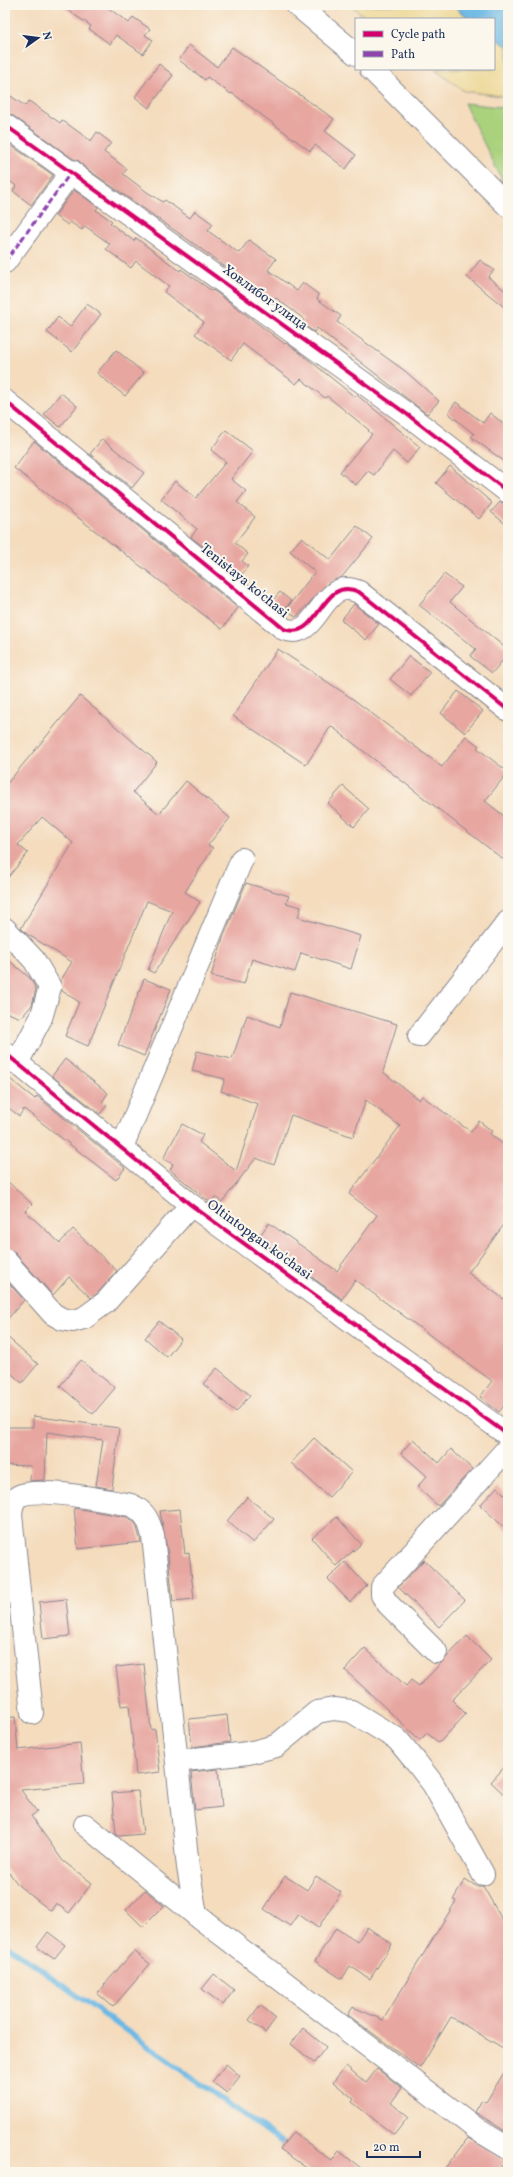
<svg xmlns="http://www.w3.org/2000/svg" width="513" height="2177" viewBox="0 0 513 2177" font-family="Vollkorn,serif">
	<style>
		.green { fill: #aad27d; stroke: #62806e }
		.sand { fill: #eeda9e; stroke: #84847e }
		.water { fill: #6ab8e4; stroke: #4274a1 }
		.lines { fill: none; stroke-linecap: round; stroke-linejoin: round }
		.stream { stroke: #6ab8e4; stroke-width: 5.5 }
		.building { fill: #e7a6a0 }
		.minor-casing { stroke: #88868e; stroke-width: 24 }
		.minor { stroke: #fff; stroke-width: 22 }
		.quiet { stroke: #8e44ad; stroke-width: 3; stroke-dasharray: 6 3; stroke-linecap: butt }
		.cycleway-casing { stroke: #fbf7ec; stroke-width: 6 }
		.cycleway { stroke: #d6006c; stroke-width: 4 }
		.labels { text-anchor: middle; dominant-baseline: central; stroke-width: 4; stroke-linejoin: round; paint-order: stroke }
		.street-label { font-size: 14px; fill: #1b2f5e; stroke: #fbf7ec }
	</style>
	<rect width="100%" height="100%" fill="#fbf7ec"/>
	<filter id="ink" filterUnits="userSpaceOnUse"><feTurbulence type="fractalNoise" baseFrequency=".025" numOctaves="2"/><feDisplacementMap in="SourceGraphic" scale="8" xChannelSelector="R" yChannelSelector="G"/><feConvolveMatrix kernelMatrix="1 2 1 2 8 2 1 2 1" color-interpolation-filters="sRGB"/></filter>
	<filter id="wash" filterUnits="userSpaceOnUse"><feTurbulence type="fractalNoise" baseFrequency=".012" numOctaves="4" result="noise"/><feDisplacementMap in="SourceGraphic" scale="16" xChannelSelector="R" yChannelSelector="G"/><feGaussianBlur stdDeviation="0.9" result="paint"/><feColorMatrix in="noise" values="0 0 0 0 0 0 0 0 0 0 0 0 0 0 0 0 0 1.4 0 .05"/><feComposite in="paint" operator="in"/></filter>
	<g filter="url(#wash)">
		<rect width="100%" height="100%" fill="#f4dcbd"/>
		<path class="green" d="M464,103L508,108V193V192Z"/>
		<path class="sand" d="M350,5H508V97L464,91L434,69H494V19H368Z"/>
		<path class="water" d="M452,5H508V47L494,37V19H470Z"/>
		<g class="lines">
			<path class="stream" d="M5,1944L289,2147"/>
		</g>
		<g id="blocks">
			<g class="building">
				<path d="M60,5H104L129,23L133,17L150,29L145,35L153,40L143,54L116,35L110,44L89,29L91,26Z"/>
				<path d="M189,45L217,67L232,47L334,119L325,131L356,155L346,169L315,145L310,151L232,93L231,94L207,77L205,80L179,60Z"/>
				<path d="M159,64L173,75L149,108L135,97Z"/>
				<path d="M5,92L25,106L29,101L60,123L62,120L91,141L97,132L111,143L104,152L127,169L123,174L147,192L163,202L165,200L190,218L195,211L213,224L208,231L239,253L249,240L276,259L268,270L297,291L303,283L319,295L317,299L341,316L337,322L405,371L439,401L427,414L317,328L314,332L301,323L304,319L276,298L273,302L197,246L83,166L79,161L73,159L12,115L5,113Z"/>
				<path d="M9,144L53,175L31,205L13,191L16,186L5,177V149Z"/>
				<path d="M74,190L98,207L96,210L112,221L110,223L134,241L136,238L180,271L181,269L212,291L213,290L285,344L286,343L299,352L355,397L357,395L420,447L407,463L393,451L374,475L368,471L356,485L340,472L372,434L368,431L369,430L327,396L325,398L301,379L296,384L243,344L231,360L195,334L204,322L164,292L169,286L136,261L131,268L106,249L110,244L85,226L82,230L70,222L68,225L55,216Z"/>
				<path d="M480,260L494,270L488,277L508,293V310L467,277Z"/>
				<path d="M87,304L101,314L72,352L47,332L58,317L70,327Z"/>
				<path d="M116,350L144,373L125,396L97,373Z"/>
				<path d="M61,393L77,406L60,427L44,414Z"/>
				<path d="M456,402L483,423L490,413L508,427V464L471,437L474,434L448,413Z"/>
				<path d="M226,430L253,451L231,479L246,491L237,502L255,517L235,543L248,554L242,561L248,566L240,577L191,537L197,529L161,499L175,481L196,498L226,462L211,450Z"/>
				<path d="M102,439L144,473L132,488L90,454Z"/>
				<path d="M34,441L238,608L222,629L14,468Z"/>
				<path d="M450,466L492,503L479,519L436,483Z"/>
				<path d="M500,502L508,504V526L491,512Z"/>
				<path d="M357,526L373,539L341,578L328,583L296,617L286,609L315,572L290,551L302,537L330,560Z"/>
				<path d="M444,574L462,587L450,602L508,650V654L492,673L470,656L476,649L419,605Z"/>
				<path d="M280,592L291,601L283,612L271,602Z"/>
				<path d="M354,604L379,624L366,640L341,620Z"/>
				<path d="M278,649L353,699L442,767L466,736L479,746L477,748L508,772L485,801L508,819V863L331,726L306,765L233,716Z"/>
				<path d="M409,656L430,672L411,696L390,679Z"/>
				<path d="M458,691L483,711L465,733L441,713Z"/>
				<path d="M80,696L157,762L133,792L159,814L186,781L230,818L208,845L213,848L185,892L200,902L154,973L148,970L172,911L147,901L88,1046L65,1036L79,1002L62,991L61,980L72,962L27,934L21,928L73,843L42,817L18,845L28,853L5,881V786Z"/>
				<path d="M343,786L369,809L354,827L328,803Z"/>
				<path d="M246,883L289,896L286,903L301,907L298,917L361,936L351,969L301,953L295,972L252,959L244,984L211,976L223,938Z"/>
				<path d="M5,957L30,978L36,989L32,1005L21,1018L5,1012Z"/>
				<path d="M144,979L171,989L144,1056L118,1045Z"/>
				<path d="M290,992L397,1024L383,1072L419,1100L422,1096L471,1132L479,1121L492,1131L490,1134L508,1148V1219L468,1273L508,1302V1400L499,1412L480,1397L492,1381L355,1280L342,1299L258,1238L269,1223L337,1271L377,1215L349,1194L400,1126L366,1100L353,1137L291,1115L274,1165L256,1158L222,1202L215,1197L211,1203L170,1170L173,1164L163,1159L182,1124L203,1135L199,1142L236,1171L258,1104L221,1091L225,1079L192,1071L197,1051L232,1059L247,1015L280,1027Z"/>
				<path d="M65,1059L108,1093L102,1102L107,1105L100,1114L52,1076Z"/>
				<path d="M5,1075L35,1099L37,1096L125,1168L116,1180L24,1109L19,1116L5,1105Z"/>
				<path d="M5,1179L32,1204L25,1211L60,1243L73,1229L117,1271L98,1293L91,1298L69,1277L53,1295L14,1252L5,1248Z"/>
				<path d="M5,1279L24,1300L5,1322Z"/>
				<path d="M159,1321L181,1339L167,1357L145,1338Z"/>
				<path d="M5,1335L38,1364L22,1383L5,1368Z"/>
				<path d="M81,1360L115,1388L93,1414L60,1386Z"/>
				<path d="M217,1368L250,1395L236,1412L203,1384Z"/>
				<path d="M33,1416L119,1428L112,1489L96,1486L103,1440L47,1432L45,1480L30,1481L31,1466L5,1465V1427H33Z"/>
				<path d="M314,1438L352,1472L329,1497L291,1463Z"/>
				<path d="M413,1439L439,1463L451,1449L472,1469L438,1506L417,1487L427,1476L401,1453Z"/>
				<path d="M497,1487L508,1498V1531L480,1505Z"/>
				<path d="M247,1497L274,1519L253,1543L227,1521Z"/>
				<path d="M74,1508L127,1517L136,1524L141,1542L78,1549Z"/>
				<path d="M180,1509L185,1554L189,1553L194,1599L173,1601L168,1555L160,1511Z"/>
				<path d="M337,1517L361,1544L336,1566L312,1538Z"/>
				<path d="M424,1560L465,1600L439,1627L398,1587Z"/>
				<path d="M345,1562L367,1586L350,1602L328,1579Z"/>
				<path d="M66,1599L70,1636L43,1639L39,1602Z"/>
				<path d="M467,1636L491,1660L452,1700L466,1714L439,1743L427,1733L420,1740L345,1670L365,1648L406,1686L411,1680L419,1686Z"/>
				<path d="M144,1664L151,1730L155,1729L160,1772L136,1775L129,1705L121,1706L116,1667Z"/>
				<path d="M227,1715L230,1742L192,1747L189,1719Z"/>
				<path d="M15,1717L18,1750L80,1743L84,1784L21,1790L37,1812L31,1816L63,1861L92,1883L69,1913L56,1903L51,1911L19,1886L5,1867V1718Z"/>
				<path d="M508,1763V1798L491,1782Z"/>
				<path d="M218,1769L222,1807L195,1810L191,1772Z"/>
				<path d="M138,1791L143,1834L119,1836L116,1834L112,1793Z"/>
				<path d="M285,1876L307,1890L316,1876L341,1892L318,1928L298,1914L290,1926L264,1909Z"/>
				<path d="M465,1879L476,1886H483L508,1930V2051L451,2017L420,2068L348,2015L353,2007L383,2020L456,1901L453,1900Z"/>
				<path d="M145,1890L164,1906L143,1927L126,1910Z"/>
				<path d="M367,1927L392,1944L370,1979L350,1966L342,1979L315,1961L336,1928L357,1942Z"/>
				<path d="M48,1932L65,1945L54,1959L37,1947Z"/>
				<path d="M134,1951L150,1964L113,2007L97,1993Z"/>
				<path d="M214,1974L234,1990L223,2005L202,1989Z"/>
				<path d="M260,2005L276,2018L265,2033L249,2020Z"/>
				<path d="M303,2028L326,2047L314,2063L291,2044Z"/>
				<path d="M226,2064L240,2076L227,2093L212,2082Z"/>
				<path d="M346,2066L366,2083L377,2069L402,2088L391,2103L408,2117L394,2135L352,2102L354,2099L333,2082Z"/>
				<path d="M508,2066V2133L475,2112L482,2100L486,2102Z"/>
				<path d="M293,2132L332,2161L339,2151L366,2172H312L280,2149Z"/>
				<path d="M468,2138L506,2160L497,2172H442Z"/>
			</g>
		</g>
	</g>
	<g filter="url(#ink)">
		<use href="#blocks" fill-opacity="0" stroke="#88868e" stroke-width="1"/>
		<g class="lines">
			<g class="minor-casing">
				<g id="minor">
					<path d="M297,5L356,54"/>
					<path d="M371,69L508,206"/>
					<path d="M5,125L408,415L508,492"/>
					<path d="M5,262L72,171"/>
					<path d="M5,401L284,629C320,643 320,574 359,592L508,710"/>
					<path d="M5,929L34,960L50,987L41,1018L17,1063"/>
					<path d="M419,1036L508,922"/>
					<path d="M5,1053L191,1205L508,1435"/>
					<path d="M122,1147L242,859"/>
					<path d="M5,1260L53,1314L62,1319L73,1321L84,1318L106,1302L191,1205"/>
					<path d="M436,1652L388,1604L382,1595V1587L508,1448"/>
					<path d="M32,1713L11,1515C12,1508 12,1500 19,1496C37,1486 109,1501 131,1505C146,1512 149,1521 153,1536L188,1867L196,1915"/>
					<path d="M177,1761L248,1753L276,1746L317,1712L334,1709L351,1711L397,1739L416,1762L433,1784L483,1874"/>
					<path d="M85,1825L196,1915L478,2130L508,2148"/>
				</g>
			</g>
			<use href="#minor" class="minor"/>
			<path class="quiet" d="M5,262L72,171"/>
			<g class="cycleway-casing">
				<g id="cycleway">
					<path d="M5,125L408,415L508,492"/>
					<path d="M5,401L284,629C320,643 320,574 359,592L508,710"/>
					<path d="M5,1053L191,1205L508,1435"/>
				</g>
			</g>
			<use href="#cycleway" class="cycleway"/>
		</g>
	</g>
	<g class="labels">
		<g class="street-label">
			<text transform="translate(265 298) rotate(36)">Ховлибог улица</text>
			<text transform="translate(244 581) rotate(39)">Tenistaya ko'chasi</text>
			<text transform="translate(259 1240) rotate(36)">Oltintopgan ko'chasi</text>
		</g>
	</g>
	<rect width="513" height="2177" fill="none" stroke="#fbf7ec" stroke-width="20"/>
	<rect x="355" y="18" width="140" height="52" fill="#fbf7ec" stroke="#a1a7b3"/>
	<rect x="363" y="31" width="20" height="6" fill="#d6006c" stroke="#a1a7b3"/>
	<text x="391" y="38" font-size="12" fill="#1b2f5e">Cycle path</text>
	<rect x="363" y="51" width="20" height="6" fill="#8e44ad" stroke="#a1a7b3"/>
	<text x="391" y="58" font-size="12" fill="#1b2f5e">Path</text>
	<g transform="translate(38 38) rotate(76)" stroke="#fbf7ec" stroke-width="3" paint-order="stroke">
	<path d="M0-3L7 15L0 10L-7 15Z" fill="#1b2f5e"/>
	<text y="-6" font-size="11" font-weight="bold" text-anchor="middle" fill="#1b2f5e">N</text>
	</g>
	<path d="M367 2151v6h53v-6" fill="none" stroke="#1b2f5e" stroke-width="2"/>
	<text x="373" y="2151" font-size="12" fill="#1b2f5e" stroke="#fbf7ec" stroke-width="3" paint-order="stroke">20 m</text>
</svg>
